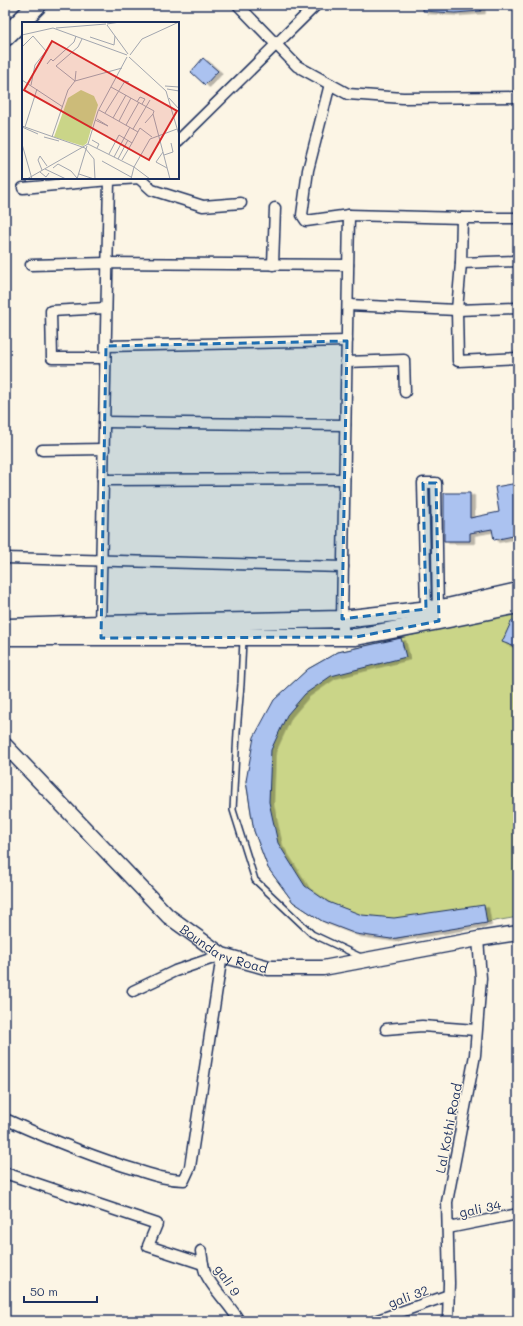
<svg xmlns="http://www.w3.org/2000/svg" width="523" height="1326" viewBox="0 0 523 1326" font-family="Mali,sans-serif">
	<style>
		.green { fill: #cad588; stroke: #728273 }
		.building { fill: #abc2f0; stroke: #1b2f5e; filter: url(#shadow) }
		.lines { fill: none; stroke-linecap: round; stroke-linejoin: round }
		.lane-casing { stroke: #1b2f5e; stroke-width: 8 }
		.street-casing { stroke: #1b2f5e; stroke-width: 13 }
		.secondary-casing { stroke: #1b2f5e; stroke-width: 17 }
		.primary-casing { stroke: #1b2f5e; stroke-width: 19 }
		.highway-casing { stroke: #1b2f5e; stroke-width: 21 }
		.lane { stroke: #fcf5e5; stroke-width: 5 }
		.street { stroke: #fcf5e5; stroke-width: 10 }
		.secondary { stroke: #fcf5e5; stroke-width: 14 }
		.primary { stroke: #fcf5e5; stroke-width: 16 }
		.highway { stroke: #fcf5e5; stroke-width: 18 }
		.marked { fill: #1f6fb2; fill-opacity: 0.2; stroke: #1f6fb2; stroke-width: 3; stroke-dasharray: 8 5; stroke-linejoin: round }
		.labels { text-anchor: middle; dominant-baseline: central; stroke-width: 3; stroke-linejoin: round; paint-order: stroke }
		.street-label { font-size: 13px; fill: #1b2f5e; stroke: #fcf5e5 }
		.inset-road { fill: none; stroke: #a2a6af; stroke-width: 1 }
		.view { fill: #d62828; fill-opacity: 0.15; stroke: #d62828; stroke-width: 2 }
		.inset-edge { fill: none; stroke: #1b2f5e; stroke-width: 2 }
	</style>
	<defs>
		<filter id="shadow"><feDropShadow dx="4.5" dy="2.5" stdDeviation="0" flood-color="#0004"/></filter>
	</defs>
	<rect width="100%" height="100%" fill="#fcf5e5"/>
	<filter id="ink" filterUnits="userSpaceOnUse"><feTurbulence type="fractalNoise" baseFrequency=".025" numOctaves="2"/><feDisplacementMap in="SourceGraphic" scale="8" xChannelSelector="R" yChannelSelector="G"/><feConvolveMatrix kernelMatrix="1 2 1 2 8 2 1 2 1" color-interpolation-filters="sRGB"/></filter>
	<g filter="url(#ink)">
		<path class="green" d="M518,611V917L391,939L322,921L293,902L268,868L254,831L246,781L274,700L308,669L338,652Z"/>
		<g class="building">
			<path d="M423,5H480L481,11L455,13L423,11Z"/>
			<path d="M203,58L218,71L205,85L191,72Z"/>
			<path d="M518,483V535L494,540L492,529L470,533V541H444V493H470V518L499,512L495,487Z"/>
			<path d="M512,620L518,623V648L502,642Z"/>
			<path d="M401,638L406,657L331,676L305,694L287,715L271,750L269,802L278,843L305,886L328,902L362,915L394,918L484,905L487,923L391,939L356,934L322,921L293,902L268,868L254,831L246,781L254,737L274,700L308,669L338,652Z"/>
		</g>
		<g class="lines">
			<g class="lane-casing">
				<path id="lane" d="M243,639L241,684L237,732L233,810L255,880L312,934L361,957"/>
			</g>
			<g class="street-casing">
				<g id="street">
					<path d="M238,5L297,66L348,94L403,98L518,97"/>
					<path d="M330,84L308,170L302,215L306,221L349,215L462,218"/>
					<path d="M178,141L316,5"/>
					<path d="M140,179L152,190L203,206L241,203"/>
					<path d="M23,188L109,180"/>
					<path d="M518,218H462L461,263L457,310L458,361L518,358"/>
					<path d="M461,263L518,261"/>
					<path d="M31,265L107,263L348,265"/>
					<path d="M273,265L275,208"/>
					<path d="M348,305L457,310L518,308"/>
					<path d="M106,346L347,341"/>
					<path d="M105,358H52L51,311L106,308"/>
					<path d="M346,362L404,360L405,392"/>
					<path d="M104,422L345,425"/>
					<path d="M42,450L104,449"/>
					<path d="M103,480L344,479"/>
					<path d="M5,558L343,567"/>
					<path d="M426,609L423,483H436L438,613"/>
					<path d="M100,630L109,180L140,178"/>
					<path d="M344,637L342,619L349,215"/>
					<path d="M386,1029L422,1026L476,1030"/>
					<path d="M5,1119C47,1138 92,1157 137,1170C153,1175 167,1180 184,1180L190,1167L222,955L175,971L133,991"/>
					<path d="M5,1173L157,1224L148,1246L203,1264"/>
					<path d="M448,1228L518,1214"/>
					<path d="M201,1251C202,1258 203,1266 205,1272C211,1288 231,1305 239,1321"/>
					<path d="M375,1321L449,1295"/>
					<path d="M448,1321L449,1283L447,1202L475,1055L481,978L478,939"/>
				</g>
			</g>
			<g class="secondary-casing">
				<g id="secondary">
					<path id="s1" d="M5,745L168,916L222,955L269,968H323L478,939L518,933"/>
				</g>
			</g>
			<g class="primary-casing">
				<g id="primary">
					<path d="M9,627L100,624L342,619L447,607L518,591"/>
					<path d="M5,637H356L439,621L518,605"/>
				</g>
			</g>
			<g class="highway-casing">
				<path id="highway" d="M5,37L37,5"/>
			</g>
			<use href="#lane" class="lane"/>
			<use href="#street" class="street"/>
			<use href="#secondary" class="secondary"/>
			<use href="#primary" class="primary"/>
			<use href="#highway" class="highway"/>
		</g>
	</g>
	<path class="marked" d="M347,341L342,619L426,609L423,483H436L439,621L356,637L101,638L106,346Z"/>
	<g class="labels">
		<g class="street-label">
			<text stroke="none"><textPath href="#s1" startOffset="302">Boundary Road</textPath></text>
			<text transform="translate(448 1128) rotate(-79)">Lal Kothi Road</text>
			<text transform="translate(480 1208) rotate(-11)">gali 34</text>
			<text transform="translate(228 1280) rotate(56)">gali 9</text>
			<text transform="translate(408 1296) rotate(-20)">gali 32</text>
		</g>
	</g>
	<g transform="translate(22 22)">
		<rect width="157" height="157" fill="#fcf5e5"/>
		<path d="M59,68L72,74L76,83L65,121L61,124L32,115L46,76Z" fill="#cad588"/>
		<path class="inset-road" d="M85,2L98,0M85,3L106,32M34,6L84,2M0,13L31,6L105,33M68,15L92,23L93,14M0,25L11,14M108,33L120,17L157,0M107,35L144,69L157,113M25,42L29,37L31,39L52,20L54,14M54,49L53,59L34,44L56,25L60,17M0,58L41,85M9,63L13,43L24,29L11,14M143,64L157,65M89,65L132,89L131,92L148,157M145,67L157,69M147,76L157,87M115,80L118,75L123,77L120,82M77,88L116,110M83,91L103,59L107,60M91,96L104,73M73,98L86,104L75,97M97,99L109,76M123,101L131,92M104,103L117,80M0,104L63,126L72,137L73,157M0,105L16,112M3,105L15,67M111,107L128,78M22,115L37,119M30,115L46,68L53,59L100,46M70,118L77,122L75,126M110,121L118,106L130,115M0,122L10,157M66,122L112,145L128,157M141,130L134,140L145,146M87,132L97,113L110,121L100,138M142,133L151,130L149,121M92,135L108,105M96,137L106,118M80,139L109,155M31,146L36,142L49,149L55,156M23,147L44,157M20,148L16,138L18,134L25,144M18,150L24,155L27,151M57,152L72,157M5,157L66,122L76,89L105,35M55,157L65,124M109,157L112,145L128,117L155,107"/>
		<path class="view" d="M30,19L155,89L127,138L2,68Z"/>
		<rect width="157" height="157" class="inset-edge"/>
	</g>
	<rect width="523" height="1326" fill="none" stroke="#fcf5e5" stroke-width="20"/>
	<rect x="10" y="10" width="503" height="1306" fill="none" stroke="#1b2f5e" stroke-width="1.5" filter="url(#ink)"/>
	<path d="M24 1296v6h73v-6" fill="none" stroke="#1b2f5e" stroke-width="2"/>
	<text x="30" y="1296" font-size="12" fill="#1b2f5e" stroke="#fcf5e5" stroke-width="3" paint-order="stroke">50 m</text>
</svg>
